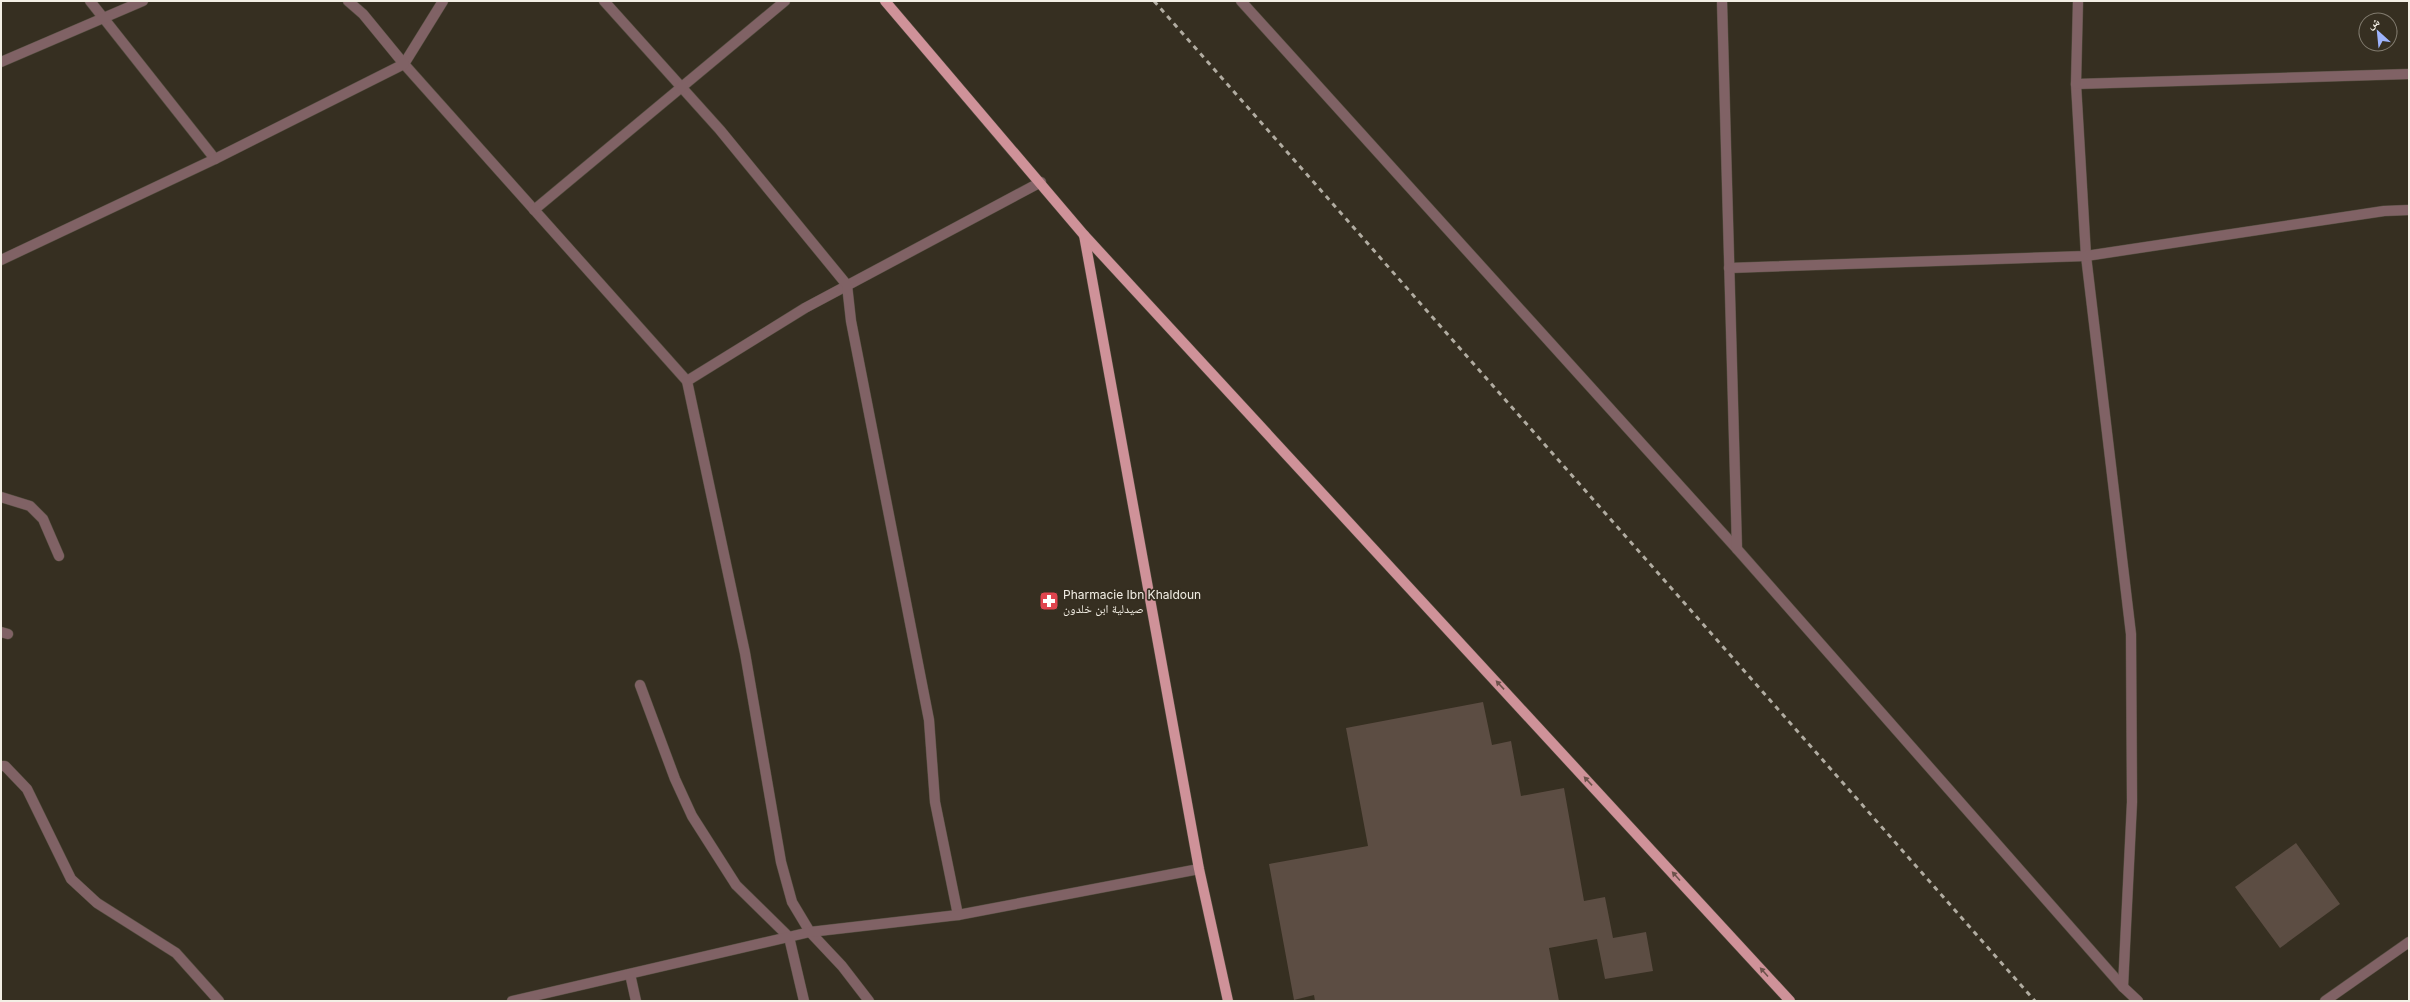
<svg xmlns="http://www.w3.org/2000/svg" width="2410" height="1002" viewBox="0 0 2410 1002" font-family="Inter,'Noto Naskh Arabic',sans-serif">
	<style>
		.building { fill: #5c4d43 }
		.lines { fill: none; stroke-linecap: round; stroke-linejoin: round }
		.lane-casing { stroke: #544e40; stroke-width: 11 }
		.street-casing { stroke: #544e40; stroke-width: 11 }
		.primary-casing { stroke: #544e40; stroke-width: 11 }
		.lane { stroke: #806265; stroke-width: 10 }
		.street { stroke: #806265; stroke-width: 10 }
		.primary { stroke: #cf9299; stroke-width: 10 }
		.rail { stroke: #b1aca1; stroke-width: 3; stroke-dasharray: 5 5; stroke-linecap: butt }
		.oneway { fill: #6c524b }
		.labels { text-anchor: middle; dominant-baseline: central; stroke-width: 3.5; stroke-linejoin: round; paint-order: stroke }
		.poi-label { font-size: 12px; fill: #f3efe5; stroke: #362f21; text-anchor: start }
	</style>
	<rect width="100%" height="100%" fill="#362f21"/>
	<g class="building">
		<path d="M1483,702L1492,745L1511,741L1521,796L1564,788L1584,901L1605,897L1613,938L1646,932L1653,971L1605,979L1597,939L1549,948L1559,1001H1315L1314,995L1294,1000L1269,864L1368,846L1346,728Z"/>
		<path d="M2296,843L2340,904L2280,948L2235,887Z"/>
	</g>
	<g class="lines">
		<g class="lane-casing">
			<path id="lane" d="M640,685L675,779L692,816L736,885L789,937"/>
		</g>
		<g class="street-casing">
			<g id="street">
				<path d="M90,1L215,159"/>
				<path d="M443,1L404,64L687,381L805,308L1041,182"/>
				<path d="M604,1L720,130L847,285L851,321L929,720L935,802L958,915"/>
				<path d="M1241,1L1737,549"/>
				<path d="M1722,1L1737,549L2123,987L2138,1001"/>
				<path d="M2078,1L2076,84L2086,256L2131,634L2132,802L2123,987"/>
				<path d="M1,62L143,1"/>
				<path d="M2076,84L2409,74"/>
				<path d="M534,210L785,1"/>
				<path d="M1,260L215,159L404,64L363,14L348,1"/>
				<path d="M1729,268L2086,256L2384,211L2409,210"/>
				<path d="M687,381L745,653L781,862L792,902L810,932L842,966L869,1001"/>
				<path d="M1,497L30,506L43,519L59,556"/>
				<path d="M1,632L8,634"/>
				<path d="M1,766H5L27,789L71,879L97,903L176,953L219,1001"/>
				<path d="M789,937L804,1001"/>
				<path d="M630,974L636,1001"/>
				<path d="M512,1001L810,932L958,915L1199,869"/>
				<path d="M2325,1001L2409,942"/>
			</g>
		</g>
		<g class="primary-casing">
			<g id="primary">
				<path d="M885,1L1084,235L1790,1001"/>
				<path d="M1084,235L1199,869L1228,1001"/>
			</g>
		</g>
		<use href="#lane" class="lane"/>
		<use href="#street" class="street"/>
		<use href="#primary" class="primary"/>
		<path class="rail" d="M1154,1L2035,1001"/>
	</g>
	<defs><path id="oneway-solid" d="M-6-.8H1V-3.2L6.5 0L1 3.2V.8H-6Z"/></defs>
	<g class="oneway">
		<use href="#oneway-solid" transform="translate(1500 685) rotate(-133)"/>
		<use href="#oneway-solid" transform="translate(1588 781) rotate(-133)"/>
		<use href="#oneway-solid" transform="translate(1676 876) rotate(-132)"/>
		<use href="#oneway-solid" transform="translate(1764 972) rotate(-132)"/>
	</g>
	<defs>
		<g id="pharmacy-square" transform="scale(1)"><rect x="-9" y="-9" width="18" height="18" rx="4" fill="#e0444e" stroke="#362f21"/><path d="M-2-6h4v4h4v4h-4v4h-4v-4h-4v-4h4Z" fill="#fff"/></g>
	</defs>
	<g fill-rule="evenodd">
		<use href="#pharmacy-square" x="1049" y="601"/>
	</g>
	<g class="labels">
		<g class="poi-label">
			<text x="1063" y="594">Pharmacie Ibn Khaldoun<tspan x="1063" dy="14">صيدلية ابن خلدون</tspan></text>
		</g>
	</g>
	<rect width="2410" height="1002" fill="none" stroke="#f3efe5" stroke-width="4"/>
	<g transform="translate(2378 32) rotate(333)"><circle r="19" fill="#362f21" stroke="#827c6f"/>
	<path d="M0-3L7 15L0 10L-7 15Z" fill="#9eb4fd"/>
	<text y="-6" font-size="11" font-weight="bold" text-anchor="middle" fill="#f3efe5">ش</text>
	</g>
</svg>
